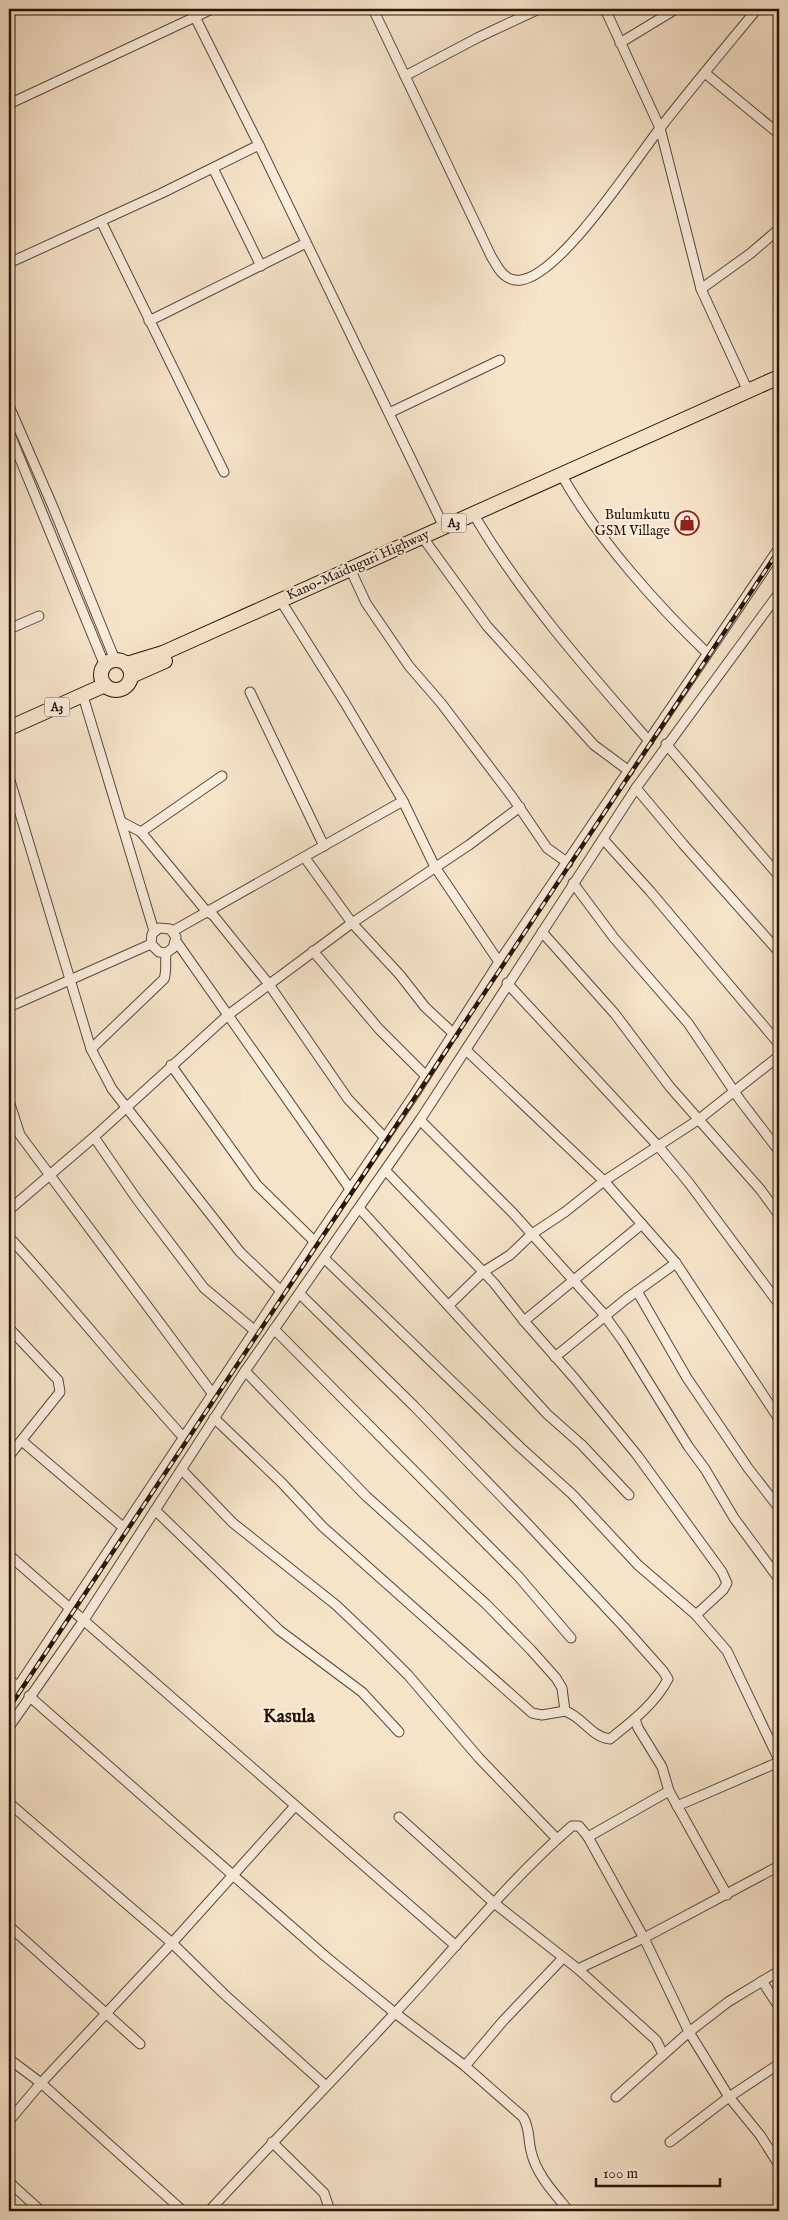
<svg xmlns="http://www.w3.org/2000/svg" width="788" height="2220" viewBox="0 0 788 2220" font-family="'IM FELL English',serif">
	<style>
		.lines { fill: none; stroke-linecap: round; stroke-linejoin: round }
		.minor-casing { stroke: #5a4836; stroke-width: 11 }
		.highway-casing { stroke: #261405; stroke-width: 16 }
		.minor { stroke: #f9eddd; stroke-width: 9 }
		.highway { stroke: #f6e4ca; stroke-width: 14 }
		.rail-casing { stroke: #261405; stroke-width: 4.5 }
		.rail { stroke: #f9eddd; stroke-width: 2.5; stroke-dasharray: 8; stroke-linecap: butt }
		.labels { text-anchor: middle; dominant-baseline: central; stroke-width: 4; stroke-linejoin: round; paint-order: stroke }
		.shield { fill: #f9eddd; stroke: #655546; stroke-width: 1 }
		.shield-label { font-size: 12px; font-weight: bold; fill: #261405 }
		.poi-label { font-size: 14px; fill: #261405; stroke: #f9eddd; text-anchor: end }
		.street-label { font-size: 14px; fill: #261405; stroke: #f9eddd }
		.district-label { font-size: 19px; font-weight: bold; fill: #261405; stroke: #f9eddd }
	</style>
	<rect width="100%" height="100%" fill="#f6e4ca"/>
	<filter id="stains"><feTurbulence type="fractalNoise" baseFrequency=".004" numOctaves="4"/><feColorMatrix values="0 0 0 0 .2 0 0 0 0 .09 0 0 0 0 .02 0 0 0 .5 -.17"/></filter>
	<radialGradient id="worn" r=".72"><stop offset=".6" stop-color="#630" stop-opacity="0"/><stop offset="1" stop-color="#630" stop-opacity=".3"/></radialGradient>
	<g class="lines">
		<g class="minor-casing">
			<g id="minor">
				<path d="M373,9L491,256C498,268 504,282 521,280C562,274 634,161 661,127C692,87 725,48 757,9"/>
				<path d="M605,9L660,128L701,289L748,391"/>
				<path d="M620,43L676,9"/>
				<path d="M705,73L779,134"/>
				<path d="M405,76L479,37L539,9"/>
				<path d="M9,104L195,17"/>
				<path d="M259,145L444,527"/>
				<path d="M213,168L261,266"/>
				<path d="M101,221L224,472"/>
				<path d="M9,263L162,193L259,145L195,17L212,9"/>
				<path d="M701,289L751,253L779,229"/>
				<path d="M149,321L306,243"/>
				<path d="M9,406L53,507L115,660"/>
				<path d="M389,413L500,360"/>
				<path d="M9,432L105,666"/>
				<path d="M565,481C600,541 657,605 707,653"/>
				<path d="M477,520C525,600 588,671 649,741"/>
				<path d="M426,542L487,626L594,745L629,771"/>
				<path d="M353,575L366,603L409,666L441,703L513,798L547,848L568,863"/>
				<path d="M284,606L345,703L403,801L435,867L499,962"/>
				<path d="M9,629L39,616"/>
				<path d="M250,692L324,846"/>
				<path d="M83,696L154,931"/>
				<path d="M666,744L779,876"/>
				<path d="M9,777L91,1049L112,1089L240,1252L281,1291"/>
				<path d="M636,788L683,844L779,952"/>
				<path d="M122,822L141,832L207,912L213,915L268,983L348,1099L385,1138"/>
				<path d="M141,832L222,776"/>
				<path d="M603,839L650,891L779,1044"/>
				<path d="M305,858L352,923L400,975L425,1007L454,1034"/>
				<path d="M573,883L614,938L688,1023L740,1100L779,1151"/>
				<path d="M173,931L403,801"/>
				<path d="M542,932L615,1014L670,1087L760,1189L779,1215"/>
				<path d="M176,941L350,1189"/>
				<path d="M313,951L379,1029L426,1076"/>
				<path d="M507,983L659,1147L689,1183L779,1304"/>
				<path d="M9,1007L151,944"/>
				<path d="M91,1049L164,979C167,971 165,962 166,953L173,948L176,937L170,929L159,928L152,934L151,944L159,952L166,953"/>
				<path d="M466,1050L604,1181L676,1263L779,1419"/>
				<path d="M171,1065L257,1185L315,1242"/>
				<path d="M9,1101L20,1135L212,1393"/>
				<path d="M420,1120L512,1212L602,1312L623,1341L688,1446L705,1469L734,1518L779,1579"/>
				<path d="M94,1137L136,1198L204,1288L254,1330"/>
				<path d="M386,1171L494,1283L524,1321L575,1379L637,1455L722,1572L727,1583L723,1590L696,1615"/>
				<path d="M360,1209L547,1414L582,1445L629,1495"/>
				<path d="M9,1210L94,1137L228,1015L352,923L469,845L520,807"/>
				<path d="M9,1237C69,1302 124,1372 184,1438"/>
				<path d="M325,1259L520,1447L572,1494L638,1565L695,1614L727,1651L779,1760"/>
				<path d="M637,1291L687,1378L748,1468L779,1508"/>
				<path d="M449,1305L483,1272L510,1255L532,1234L565,1212L604,1181L698,1120L779,1056"/>
				<path d="M524,1321L642,1224"/>
				<path d="M9,1328L58,1380L60,1392L9,1456"/>
				<path d="M274,1329L518,1576L571,1638"/>
				<path d="M555,1357L626,1299L676,1263"/>
				<path d="M245,1371L366,1496L486,1604L531,1650L556,1678L562,1688L565,1711"/>
				<path d="M214,1418L282,1483L323,1527L532,1713L542,1715L565,1711C583,1717 591,1737 610,1739C631,1722 655,1704 668,1679L663,1671L624,1627L526,1522L414,1406L300,1294"/>
				<path d="M22,1441L124,1528"/>
				<path d="M182,1470L233,1523L336,1605L375,1642L408,1675L479,1758L557,1839"/>
				<path d="M155,1510L279,1630L362,1692L399,1732"/>
				<path d="M9,1555L456,1946"/>
				<path d="M9,1679L18,1687"/>
				<path d="M29,1696L325,1956L395,2013L465,2066L523,2117C530,2128 528,2139 531,2151C536,2174 554,2193 569,2211"/>
				<path d="M9,1700L281,1291L414,1095L499,962L779,548"/>
				<path d="M635,1719L638,1728L662,1767L669,1791L727,1895"/>
				<path d="M9,1727L84,1620L245,1371L420,1120L636,788L779,593"/>
				<path d="M9,1803L172,1943L224,1994L325,2085"/>
				<path d="M677,1806L779,1762"/>
				<path d="M399,1817L494,1903L578,1969L656,2040L663,2054"/>
				<path d="M588,1837L669,1791"/>
				<path d="M9,1926L140,2044"/>
				<path d="M578,1969L644,1938L779,1866"/>
				<path d="M762,1981L779,2007"/>
				<path d="M9,2059L41,2083L183,2211"/>
				<path d="M465,2066L503,2021L563,1958"/>
				<path d="M616,2097L689,2032L728,2002L779,1971"/>
				<path d="M9,2121L41,2083L172,1943L295,1806"/>
				<path d="M272,2142L324,2193L330,2211"/>
				<path d="M670,2142L729,2097L779,2064"/>
				<path d="M9,2182L41,2211"/>
				<path d="M209,2211C270,2145 334,2079 395,2013C454,1950 507,1882 572,1826H579L588,1837L644,1938L689,2032L729,2097L760,2135L779,2165"/>
			</g>
		</g>
		<g class="highway-casing">
			<g id="highway">
				<circle cx="116" cy="675" r="15"/>
				<path d="M127,664L163,653L779,377"/>
				<path d="M131,676L165,661"/>
				<path d="M9,728L105,685"/>
			</g>
		</g>
		<use href="#minor" class="minor"/>
		<use href="#highway" class="highway"/>
		<g class="rail-casing">
			<path id="rail" d="M9,1708L779,550"/>
		</g>
		<use href="#rail" class="rail"/>
	</g>
	<defs>
		<g id="shop-ring" transform="scale(1.25)"><circle r="9.5" fill="#f9eddd" stroke="#8f2418" stroke-width="1.5"/><path d="M-5-2.5h2.3a2.7 3.5 0 0 1 5.4 0H5L5.5 6h-11ZM-1.5-2.5h3a1.5 2.3 0 0 0-3 0Z" fill="#8f2418"/></g>
	</defs>
	<g fill-rule="evenodd">
		<use href="#shop-ring" x="687" y="523"/>
	</g>
	<g class="labels">
		<g class="shield">
			<rect x="441.5" y="513.5" width="25" height="19" rx="4"/>
			<rect x="44.5" y="697.5" width="25" height="19" rx="4"/>
		</g>
		<g class="shield-label">
			<text x="454" y="523">A3</text>
			<text x="57" y="707">A3</text>
		</g>
		<g class="poi-label">
			<text x="670" y="515">Bulumkutu<tspan x="670" dy="16">GSM Village</tspan></text>
		</g>
		<g class="street-label">
			<text transform="translate(358 565) rotate(-24)">Kano-Maiduguri Highway</text>
		</g>
		<g class="district-label">
			<text x="289" y="1717">Kasula</text>
		</g>
	</g>
	<rect width="788" height="2220" fill="none" stroke="#f6e4ca" stroke-width="30"/>
	<rect x="10" y="10" width="768" height="2200" fill="none" stroke="#261405" stroke-width="2.5"/>
	<rect x="15" y="15" width="758" height="2190" fill="none" stroke="#261405"/>
	<path d="M596 2178v8h124v-8" fill="none" stroke="#261405" stroke-width="2.5"/>
	<text x="603" y="2178" font-size="15" fill="#261405" stroke="#f9eddd" stroke-width="4" paint-order="stroke">100 m</text>
	<rect width="100%" height="100%" filter="url(#stains)"/>
	<rect width="100%" height="100%" fill="url(#worn)"/>
</svg>
